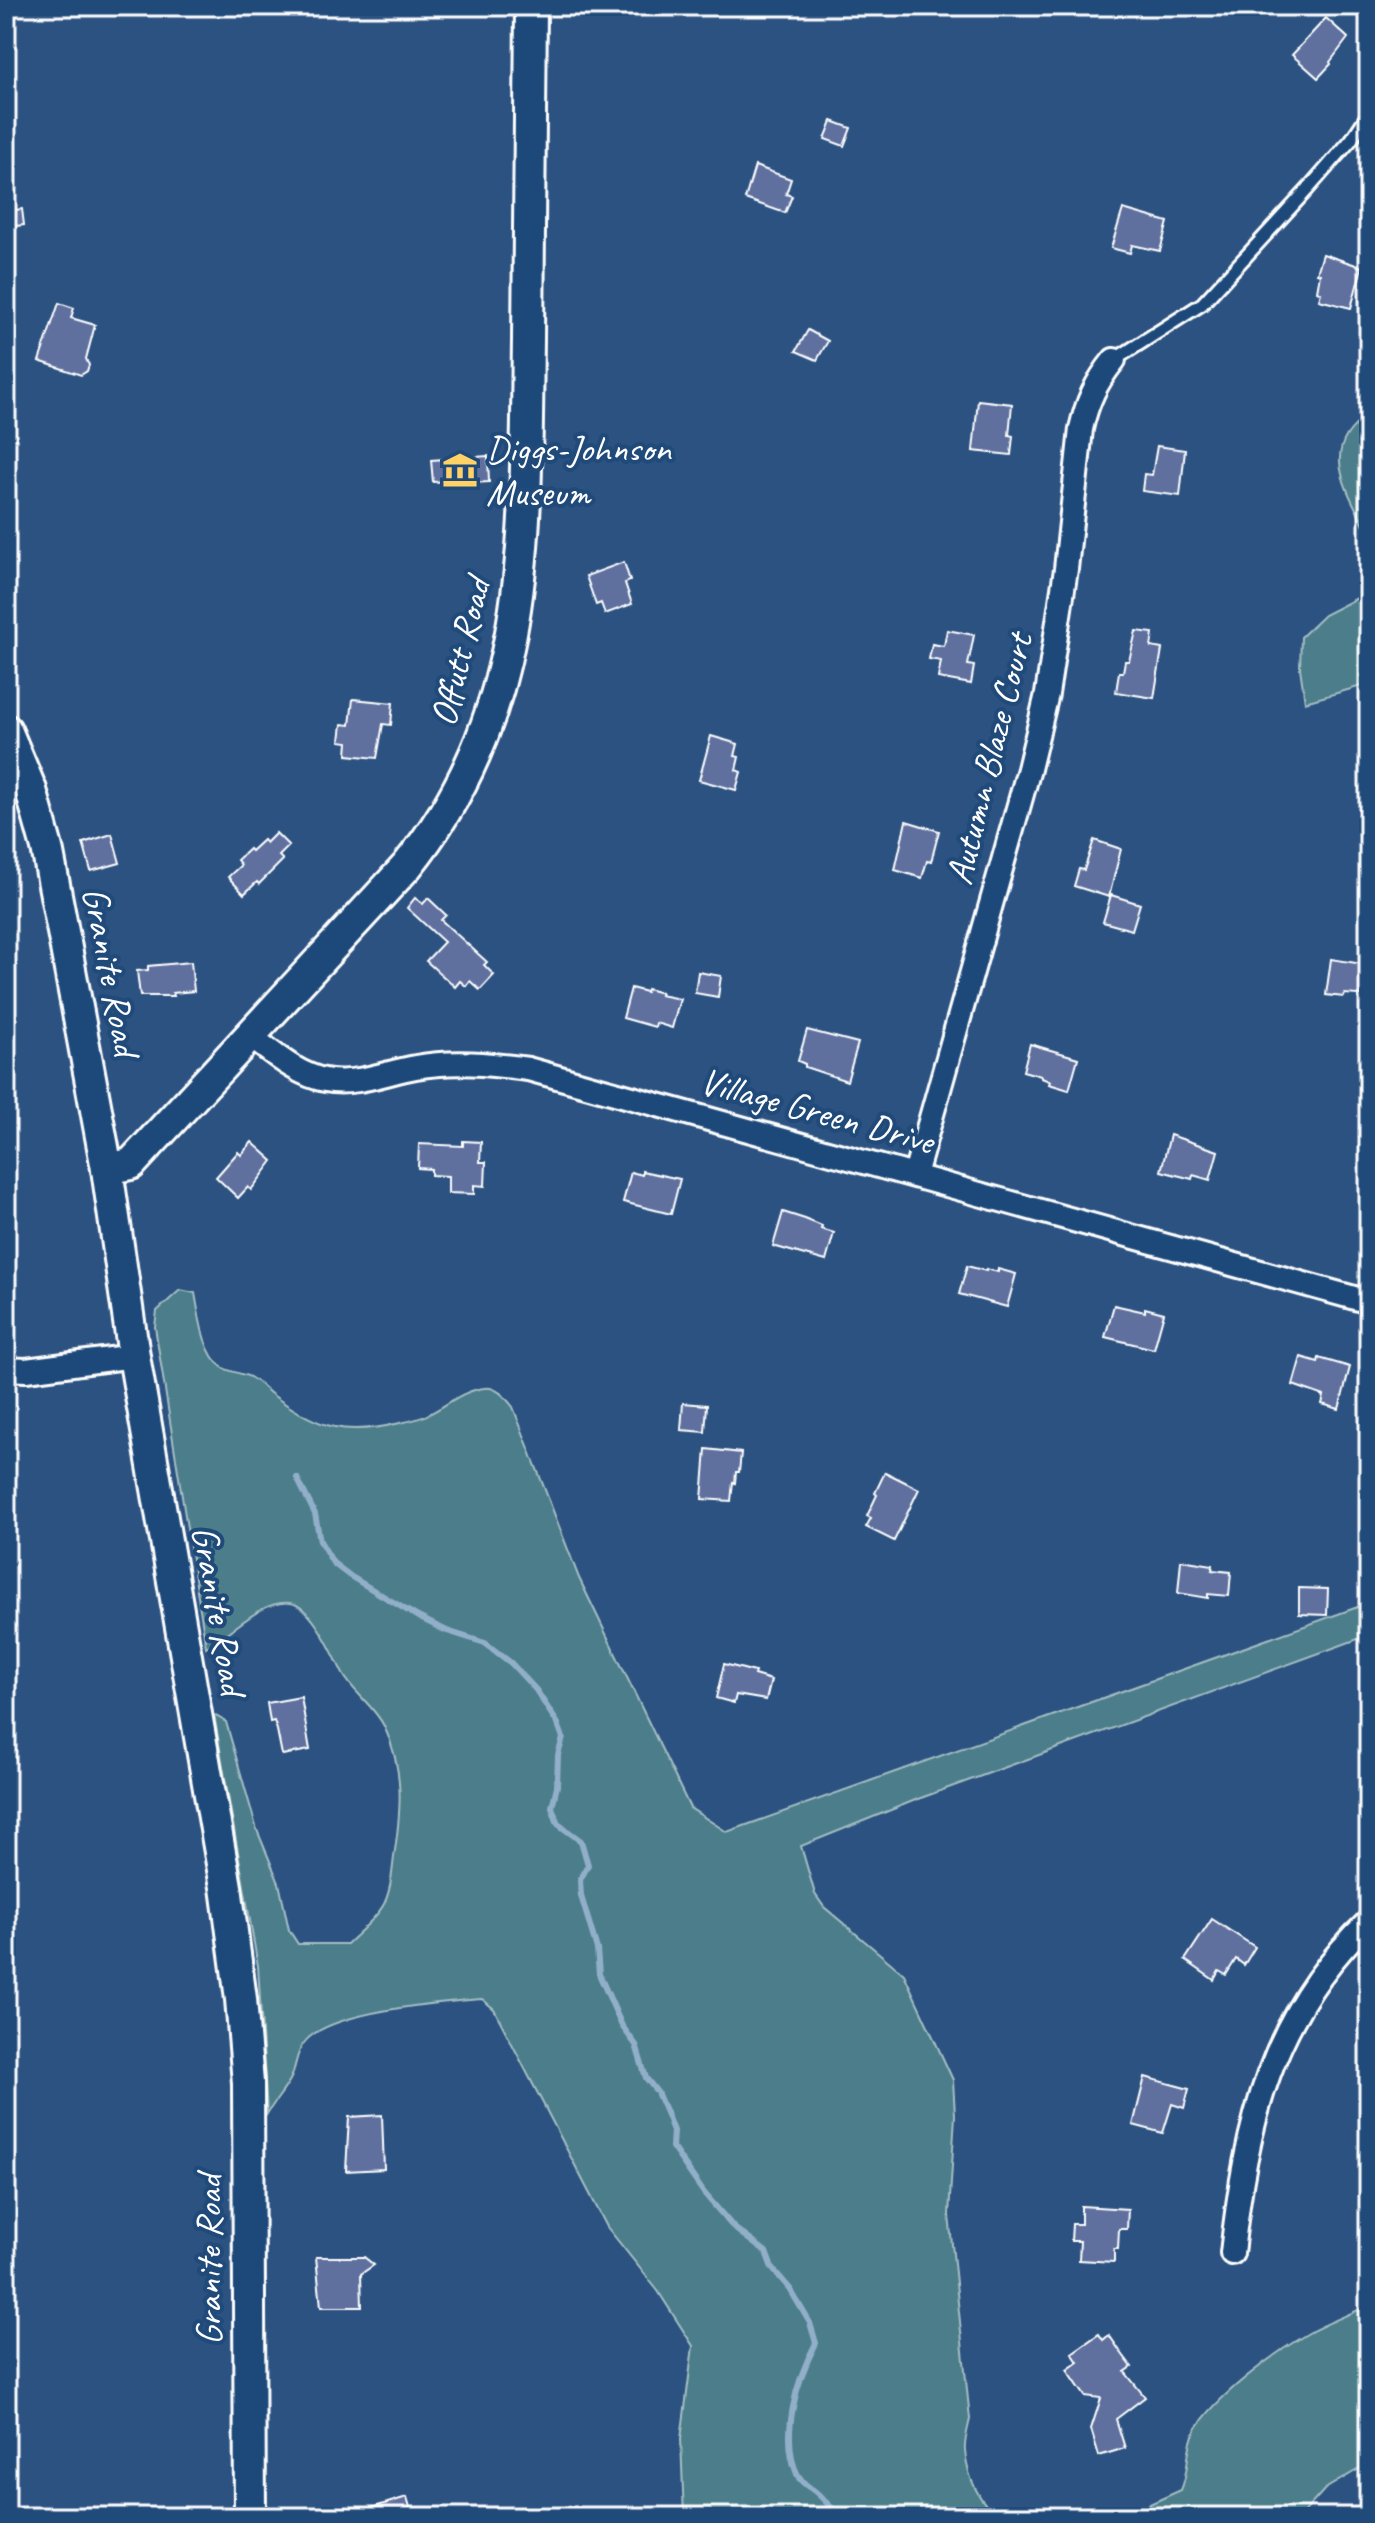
<svg xmlns="http://www.w3.org/2000/svg" width="1375" height="2523" viewBox="0 0 1375 2523" font-family="Caveat,sans-serif">
	<style>
		.green { fill: #4b7e8a; stroke: #a5bec4; stroke-width: 2 }
		.lines { fill: none; stroke-linecap: round; stroke-linejoin: round }
		.stream { stroke: #92afca; stroke-width: 6 }
		.building { fill: #5f709f; stroke: #fff; stroke-width: 2 }
		.lane-casing { stroke: #fff; stroke-width: 17 }
		.street-casing { stroke: #fff; stroke-width: 28 }
		.secondary-casing { stroke: #fff; stroke-width: 36 }
		.lane { stroke: #1f4a7a; stroke-width: 11 }
		.street { stroke: #1f4a7a; stroke-width: 22 }
		.secondary { stroke: #1f4a7a; stroke-width: 30 }
		.labels { text-anchor: middle; dominant-baseline: central; stroke-width: 8; stroke-linejoin: round; paint-order: stroke }
		.poi-label { font-size: 38px; fill: #fff; stroke: #1f4a7a; text-anchor: start }
		.street-label { font-size: 38px; fill: #fff; stroke: #1f4a7a }
	</style>
	<rect width="100%" height="100%" fill="#2c5281"/>
	<filter id="ink" filterUnits="userSpaceOnUse"><feTurbulence type="fractalNoise" baseFrequency=".0125" numOctaves="2"/><feDisplacementMap in="SourceGraphic" scale="16" xChannelSelector="R" yChannelSelector="G"/><feConvolveMatrix kernelMatrix="1 2 1 2 8 2 1 2 1" color-interpolation-filters="sRGB"/></filter>
	<g filter="url(#ink)">
		<g class="green">
			<path d="M1369,415V535C1349,492 1315,448 1369,415Z"/>
			<path d="M1369,592V684L1305,702L1300,668L1301,637L1324,615Z"/>
			<path d="M180,1290L195,1293C199,1314 203,1354 222,1367C229,1372 242,1373 250,1377C259,1382 266,1390 274,1396C319,1429 346,1436 400,1423C410,1421 420,1419 429,1414C447,1405 464,1390 484,1388C497,1386 506,1398 513,1407L579,1578L690,1808L727,1832L1369,1603V1635L918,1799L801,1846L815,1894L824,1907L904,1974L953,2080L955,2115L949,2215L970,2419C968,2429 964,2441 965,2451C967,2475 979,2505 1000,2517H684L681,2439L693,2346L658,2291L607,2227L494,2009L482,1999C442,2002 327,2011 304,2043C296,2053 296,2067 291,2078C285,2090 274,2102 267,2114L258,1966L214,1715L226,1722L257,1830L279,1883L289,1930L298,1944H347C359,1932 376,1919 384,1904C391,1890 392,1873 394,1857C401,1811 405,1770 384,1726C374,1706 353,1692 343,1674C334,1656 312,1605 290,1603C261,1599 231,1635 206,1647L155,1327L157,1311Z"/>
			<path d="M1369,2305V2463L1325,2489L1300,2517H1121L1181,2490C1190,2470 1185,2450 1195,2431C1215,2397 1273,2354 1307,2334C1326,2323 1349,2315 1369,2305Z"/>
		</g>
		<g class="lines">
			<g class="stream">
				<path d="M289,11V6"/>
				<path d="M297,1478L315,1514L320,1541L333,1563L350,1576L418,1617L447,1631L485,1643L511,1663L536,1690L558,1724L563,1738L558,1755L557,1786L552,1807L558,1824L581,1841L588,1865L580,1880L581,1896L597,1949L599,1974L622,2026L636,2045L646,2078L657,2092L667,2115L673,2131L672,2147L704,2193L734,2228L766,2252L772,2268L790,2289L810,2323L816,2343C797,2379 780,2434 797,2474C800,2483 812,2488 819,2495C829,2505 834,2512 847,2517"/>
			</g>
		</g>
		<g class="building">
			<path d="M1326,18L1348,38L1330,62L1331,64L1318,78L1292,55Z"/>
			<path d="M832,121L851,128L844,146L825,139Z"/>
			<path d="M755,166L791,179L786,194L792,196L785,213L745,199Z"/>
			<path d="M22,209L24,225L6,227V211Z"/>
			<path d="M1123,209L1168,222L1160,251L1132,245L1130,253L1111,248Z"/>
			<path d="M1323,254L1362,267L1351,308L1319,300L1321,293L1317,291L1320,274L1317,273Z"/>
			<path d="M59,303L74,308L71,318L95,325L86,359L89,365L87,371L81,375L39,361Z"/>
			<path d="M808,330L828,341L817,360L796,351Z"/>
			<path d="M978,400L1012,404L1009,435L1013,436L1011,455L973,451Z"/>
			<path d="M1157,446L1185,450L1180,496L1142,491L1144,474L1152,475Z"/>
			<path d="M488,456L489,482L450,484V481L433,482L431,460Z"/>
			<path d="M624,562L630,581L625,583L632,604L605,614L601,603L596,605L586,576Z"/>
			<path d="M947,630L974,635L968,665L974,666L971,684L938,678L941,661L929,659L932,644L944,646Z"/>
			<path d="M1136,631L1153,633L1151,647L1162,649L1154,698L1116,692L1119,672H1123L1125,661H1129Z"/>
			<path d="M353,699L393,703L391,725L383,724L377,758L347,755L348,742L340,741L342,724L350,725Z"/>
			<path d="M711,736L738,744L735,756L739,757L736,770L741,772L736,790L699,780Z"/>
			<path d="M906,821L939,831L931,862L927,861L922,878L895,870Z"/>
			<path d="M276,833L289,846L279,856L283,860L259,884L257,882L244,894L228,877L241,865L237,860L249,849L251,851L263,840L266,843Z"/>
			<path d="M112,834L120,863L91,871L83,843Z"/>
			<path d="M1094,840L1121,849L1109,897L1074,886L1079,869L1084,870Z"/>
			<path d="M1111,895L1140,904L1132,930L1103,922Z"/>
			<path d="M415,898L423,904L428,898L446,915L441,920L487,962L484,965L494,975L480,990L470,981L466,986L460,981L455,987L426,961L444,942L407,908Z"/>
			<path d="M1331,959L1369,965V996L1345,994L1344,997L1326,995Z"/>
			<path d="M191,962L194,991L173,993L174,996H140L137,971L148,970V966Z"/>
			<path d="M698,972L721,976L718,997L695,993Z"/>
			<path d="M631,988L646,992L647,989L661,993L660,995L680,999L672,1028L656,1023L655,1027L623,1018Z"/>
			<path d="M807,1030L858,1043L847,1081L805,1067V1064L798,1061Z"/>
			<path d="M1030,1044L1078,1058L1069,1090L1049,1084L1050,1081L1041,1078V1076L1023,1071Z"/>
			<path d="M1170,1135L1218,1151L1210,1180L1193,1175L1192,1179L1161,1171Z"/>
			<path d="M463,1141L481,1142L480,1162H486L485,1186L474,1185V1194L448,1193V1176L431,1175V1169L418,1168L419,1144L463,1146Z"/>
			<path d="M252,1142L273,1161L251,1190L248,1187L238,1198L216,1177L238,1152L241,1155Z"/>
			<path d="M642,1171L680,1179L671,1214L623,1202L631,1172L642,1175Z"/>
			<path d="M783,1212L805,1219L822,1226L821,1229L834,1233L826,1261L773,1246Z"/>
			<path d="M967,1266L986,1271V1269L998,1272V1269L1016,1274L1007,1307L959,1294Z"/>
			<path d="M1114,1305L1145,1312V1308L1164,1313L1154,1349L1105,1337Z"/>
			<path d="M1301,1357L1318,1362L1319,1358L1350,1367L1339,1409L1322,1404L1324,1396L1293,1385Z"/>
			<path d="M683,1403L707,1405L705,1432L681,1430Z"/>
			<path d="M706,1449L741,1453L739,1472H736L735,1483L733,1482L731,1501L702,1499Z"/>
			<path d="M885,1472L919,1489L894,1541L866,1527L871,1518L867,1516L877,1495L875,1493Z"/>
			<path d="M1181,1560L1213,1565L1212,1570L1231,1572L1229,1596L1208,1594V1598L1178,1593Z"/>
			<path d="M1299,1588L1328,1589L1327,1615L1299,1614Z"/>
			<path d="M724,1664L755,1672L754,1675L771,1680L766,1700L736,1695L734,1703L716,1698Z"/>
			<path d="M301,1697L310,1750L282,1755L277,1730L274,1721L270,1722L267,1703Z"/>
			<path d="M1212,1919L1255,1947L1244,1965L1236,1959L1226,1975L1219,1971L1214,1980L1185,1960Z"/>
			<path d="M1145,2077L1189,2089L1184,2108L1172,2104L1163,2133L1133,2125Z"/>
			<path d="M382,2115L384,2169L346,2171L349,2117Z"/>
			<path d="M1081,2206L1128,2209L1127,2229H1119L1118,2249H1114V2262L1079,2260L1080,2241H1071L1072,2224H1081Z"/>
			<path d="M316,2257H364L374,2265L361,2274L362,2307H321Z"/>
			<path d="M1099,2334L1103,2340L1109,2335L1120,2351L1132,2367L1125,2372L1145,2397L1116,2419L1125,2448L1099,2456L1091,2429L1101,2398L1085,2396L1067,2370L1078,2362L1072,2353Z"/>
			<path d="M407,2497L412,2514L403,2517H355V2513Z"/>
		</g>
		<g class="lines">
			<g class="lane-casing">
				<path id="lane" d="M1114,360L1202,304L1308,189L1351,140L1369,113"/>
			</g>
			<g class="street-casing">
				<g id="street">
					<path d="M250,1036C273,1053 297,1075 325,1080C356,1086 386,1072 416,1067C454,1060 490,1064 528,1069L1369,1302"/>
					<path d="M915,1175L1029,769L1047,694L1066,569L1081,429C1087,402 1096,382 1114,360"/>
					<path d="M6,1369L26,1370L134,1356"/>
					<path d="M1232,2253C1246,2125 1271,2013 1369,1921"/>
				</g>
			</g>
			<g class="secondary-casing">
				<g id="secondary">
					<path d="M6,730L31,790L47,848L61,921L107,1169L134,1356L226,1887L241,1999L248,2083L250,2517"/>
					<path d="M107,1169L131,1164L407,866C534,708 525,531 528,340C529,229 530,117 531,6"/>
				</g>
			</g>
			<use href="#lane" class="lane"/>
			<use href="#street" class="street"/>
			<use href="#secondary" class="secondary"/>
		</g>
	</g>
	<defs>
		<g id="museum-bare" transform="scale(2.76)"><path d="M0-6L6-3V-2H-6V-3ZM-5-1h2V3h-2ZM-1-1h2V3h-2ZM3-1h2V3H3ZM-6 4H6V6H-6Z" fill="#ffd166" stroke="#1f4a7a" stroke-width="2.5" paint-order="stroke"/></g>
	</defs>
	<g fill-rule="evenodd">
		<use href="#museum-bare" x="460" y="470"/>
	</g>
	<g class="labels">
		<g class="poi-label">
			<text x="486" y="448">Diggs-Johnson<tspan x="486" dy="44">Museum</tspan></text>
		</g>
		<g class="street-label">
			<text transform="translate(460 652) rotate(-76)">Offutt Road</text>
			<text transform="translate(989 759) rotate(-76)">Autumn Blaze Court</text>
			<text transform="translate(111 971) rotate(79)">Granite Road</text>
			<text transform="translate(817 1111) rotate(15)">Village Green Drive</text>
			<text transform="translate(219 1610) rotate(80)">Granite Road</text>
			<text transform="translate(208 2260) rotate(-90)">Granite Road</text>
		</g>
	</g>
	<rect width="1375" height="2523" fill="none" stroke="#1f4a7a" stroke-width="32"/>
	<rect x="16" y="16" width="1343" height="2491" fill="none" stroke="#fff" stroke-width="3" filter="url(#ink)"/>
</svg>
